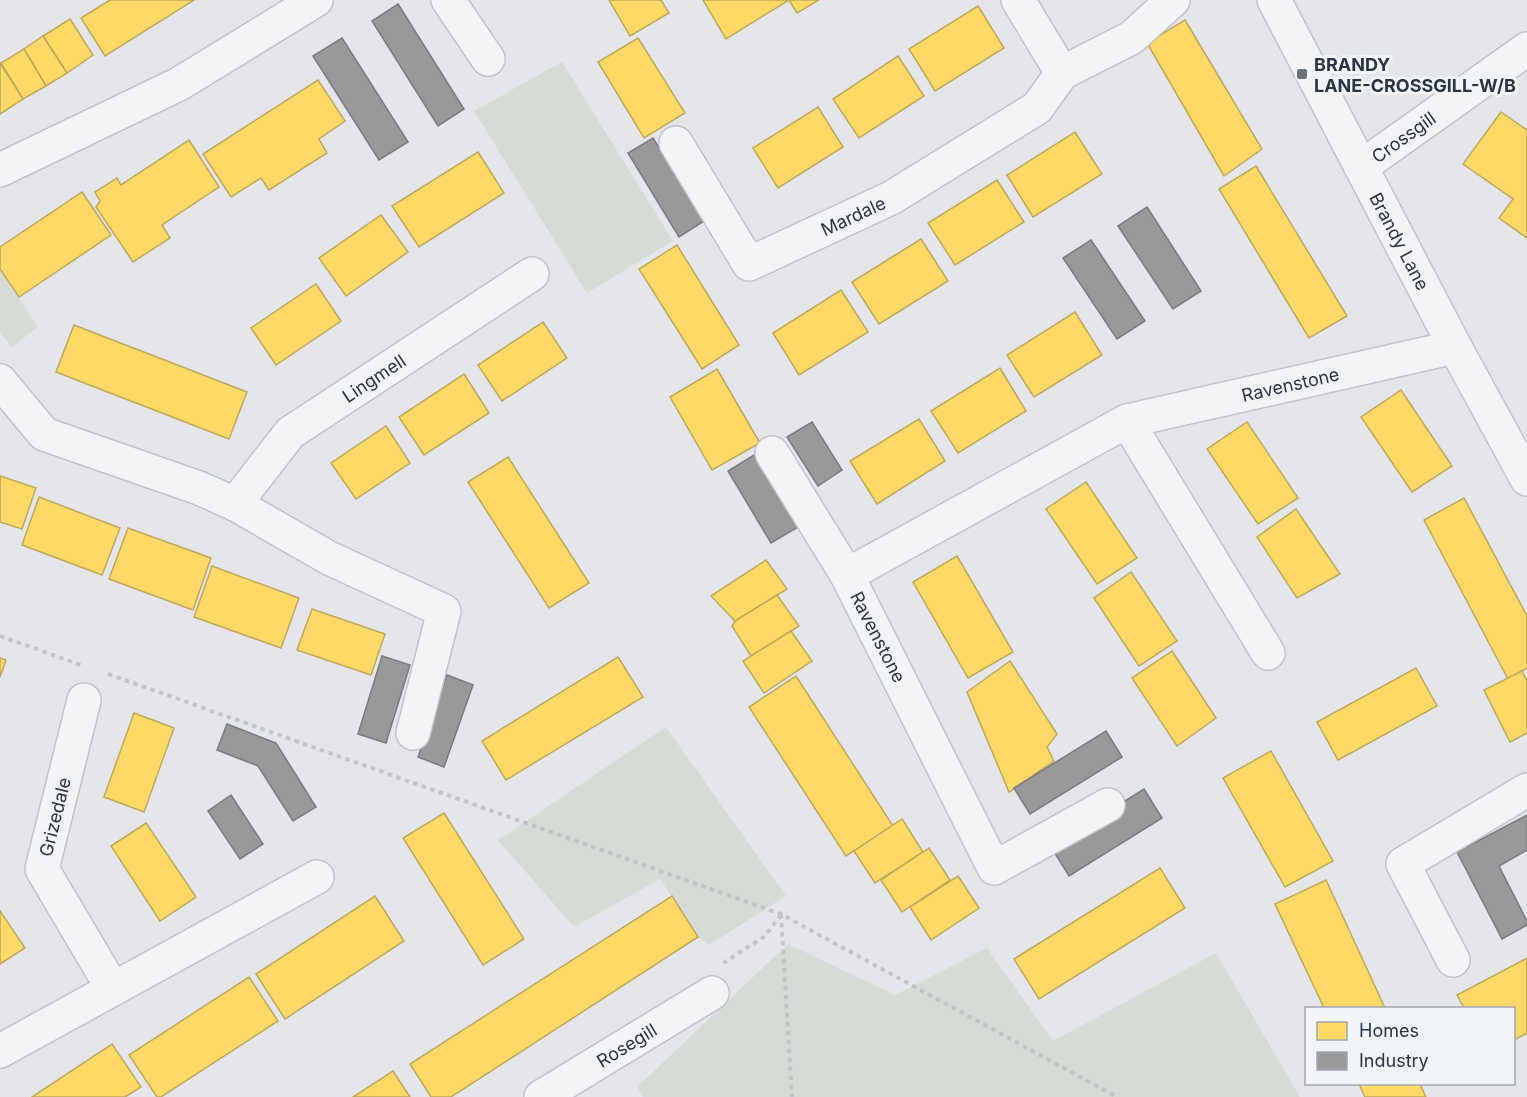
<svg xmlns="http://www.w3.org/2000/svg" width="1527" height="1097" viewBox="0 0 1527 1097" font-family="Inter,sans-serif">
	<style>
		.green { fill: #d5dcd5 }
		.homes { fill: #ffd966; stroke: #bfa85b; stroke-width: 1.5 }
		.industry { fill: #999; stroke: #787b7f; stroke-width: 1.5 }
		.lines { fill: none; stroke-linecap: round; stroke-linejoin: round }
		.minor-casing { stroke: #c2c4c7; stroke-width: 36 }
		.path { stroke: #c3c5c9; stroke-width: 4; stroke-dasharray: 4.5 4.5; stroke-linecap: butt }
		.minor { stroke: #f3f4f6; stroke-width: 33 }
		.poi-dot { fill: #6c727c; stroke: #f2f5f8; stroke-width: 2 }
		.labels { text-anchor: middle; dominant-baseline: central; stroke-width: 6; stroke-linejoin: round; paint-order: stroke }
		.poi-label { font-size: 18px; font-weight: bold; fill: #2b3442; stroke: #f2f5f8; text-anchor: start }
		.street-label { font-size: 18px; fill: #2b3442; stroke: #f2f5f8 }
	</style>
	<rect width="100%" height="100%" fill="#e4e6e9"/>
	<g class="green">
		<path d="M562,62L673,241L587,293L474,111Z"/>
		<path d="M0,269L38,327L12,347L0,332Z"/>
		<path d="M666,727L786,896L709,945L698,937L660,879L574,927L498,840Z"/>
		<path d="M788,944L895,995L987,948L1053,1041L1216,953L1300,1097H643L637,1087Z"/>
	</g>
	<g class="homes">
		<path d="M110,0H194L105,56L81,18Z"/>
		<path d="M609,0H661L669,13L630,36Z"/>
		<path d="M703,0H819L797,13L789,0L726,39Z"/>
		<path d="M978,6L1004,48L935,91L909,49Z"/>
		<path d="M70,19L93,55L67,73L43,36Z"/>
		<path d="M1185,20L1262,149L1224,176L1147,43Z"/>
		<path d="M43,36L67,73L46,86L24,49Z"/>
		<path d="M638,38L685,113L644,138L598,62Z"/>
		<path d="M24,49L46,86L23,99L1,63Z"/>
		<path d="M898,56L924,96L859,138L833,99Z"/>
		<path d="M0,63L23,99L0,114Z"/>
		<path d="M318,80L345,121L319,139L327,153L269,190L261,178L231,197L203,154Z"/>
		<path d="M818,107L843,147L778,188L753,148Z"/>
		<path d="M1501,112L1527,130V238L1499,218L1513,199L1463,164Z"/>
		<path d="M1075,132L1102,174L1033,217L1007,175Z"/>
		<path d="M189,140L219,187L162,225L170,238L133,262L96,207L100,201L95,192L117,178L121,185Z"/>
		<path d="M478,152L504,193L419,247L392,206Z"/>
		<path d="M1256,166L1347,316L1309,338L1219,189Z"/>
		<path d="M997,180L1024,222L955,265L928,223Z"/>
		<path d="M82,192L111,235L19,297L0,269V247Z"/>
		<path d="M381,215L408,252L346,296L319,258Z"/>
		<path d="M921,239L948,281L879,324L852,282Z"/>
		<path d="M677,245L739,345L702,369L639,269Z"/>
		<path d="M316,284L341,321L276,365L251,328Z"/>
		<path d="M841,290L868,332L799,375L773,333Z"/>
		<path d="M1075,312L1102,355L1034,397L1007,355Z"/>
		<path d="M543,322L567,358L502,401L478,365Z"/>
		<path d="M74,325L247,392L229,439L56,372Z"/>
		<path d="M1000,368L1026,411L958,453L931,411Z"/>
		<path d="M717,369L760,443L712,470L670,397Z"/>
		<path d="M464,374L489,413L424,455L399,417Z"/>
		<path d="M1401,390L1452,466L1412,492L1361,417Z"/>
		<path d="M919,419L945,461L877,504L850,461Z"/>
		<path d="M1247,422L1298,498L1258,524L1207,449Z"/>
		<path d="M386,426L410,463L356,499L331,463Z"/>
		<path d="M508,457L589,583L549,608L468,482Z"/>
		<path d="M0,476L36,488L22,529L0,522Z"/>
		<path d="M1086,482L1137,558L1097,584L1046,509Z"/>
		<path d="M39,497L120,528L102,575L22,545Z"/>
		<path d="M1464,498L1527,616V668L1508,679L1424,520Z"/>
		<path d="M1296,509L1340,574L1297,598L1257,537Z"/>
		<path d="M128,528L211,558L193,610L109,579Z"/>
		<path d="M957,556L1013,652L968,678L913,582Z"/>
		<path d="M766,560L787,589L735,621L711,596Z"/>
		<path d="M212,566L299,598L281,648L194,617Z"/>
		<path d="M1131,572L1177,641L1139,666L1094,598Z"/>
		<path d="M777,595L799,626L751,656L732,626L735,621Z"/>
		<path d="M312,609L385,634L371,675L297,650Z"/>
		<path d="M791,631L812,661L764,693L743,661Z"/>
		<path d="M1172,651L1216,718L1177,746L1132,678Z"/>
		<path d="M618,657L643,697L506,780L482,741Z"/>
		<path d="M0,658L6,660L0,677Z"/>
		<path d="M1010,661L1057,734L1047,747L1054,761L1009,792L967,692Z"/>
		<path d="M1416,668L1437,706L1338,760L1317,722Z"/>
		<path d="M1522,671L1527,681V733L1510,742L1484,690Z"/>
		<path d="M796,676L893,826L846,856L749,707Z"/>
		<path d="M134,713L174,728L144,812L104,797Z"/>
		<path d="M1271,751L1333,861L1285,887L1223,778Z"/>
		<path d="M444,813L524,939L483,965L403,838Z"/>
		<path d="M902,819L923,852L875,883L854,851Z"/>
		<path d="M146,823L196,897L160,921L111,846Z"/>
		<path d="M929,848L950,880L902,912L881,880Z"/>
		<path d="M1160,868L1185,908L1039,999L1014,959Z"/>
		<path d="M958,876L979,908L931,940L910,907Z"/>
		<path d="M1326,880L1385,1008H1324L1275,904Z"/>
		<path d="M375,896L404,941L285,1019L256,974Z"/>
		<path d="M672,896L698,937L451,1097H431L410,1064Z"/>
		<path d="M0,911L25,948L0,964Z"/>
		<path d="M1527,958V1033L1514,1040V1008H1464L1457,995Z"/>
		<path d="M249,977L278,1021L161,1097H157L129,1055Z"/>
		<path d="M112,1044L141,1087L125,1097H32Z"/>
		<path d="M393,1071L410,1097H353Z"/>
		<path d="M1359,1084H1420L1426,1097H1365Z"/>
	</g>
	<g class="industry">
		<path d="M398,4L464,109L438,126L372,21Z"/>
		<path d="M342,38L408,142L379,160L313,56Z"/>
		<path d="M653,138L704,221L679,237L628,153Z"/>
		<path d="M1147,207L1201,291L1173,309L1118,226Z"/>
		<path d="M1091,240L1145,321L1117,339L1063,258Z"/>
		<path d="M812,422L842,470L818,486L787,437Z"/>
		<path d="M754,455L798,527L771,543L728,471Z"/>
		<path d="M382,656L410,665L386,743L358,734Z"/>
		<path d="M447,675L473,685L444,767L418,757Z"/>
		<path d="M227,724L276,743L316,807L293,821L258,766L217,750Z"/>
		<path d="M1106,731L1122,757L1030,814L1014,788Z"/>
		<path d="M1144,789L1162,818L1069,876L1051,847Z"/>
		<path d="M231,795L263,844L240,859L208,811Z"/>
		<path d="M1527,815V850L1499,866L1527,921V925L1502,939L1457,852Z"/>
	</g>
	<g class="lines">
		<g class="minor-casing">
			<g id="minor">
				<path d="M448,0L488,59"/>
				<path d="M1018,0L1062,73"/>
				<path id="s1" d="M1274,0L1455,347L1527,479"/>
				<path id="s2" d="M676,143L749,264L891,198L1037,108L1062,73L1131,38L1173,0"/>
				<path id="s3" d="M1361,167L1527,49"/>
				<path d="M0,170L179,84L316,0"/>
				<path d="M0,381L44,434L199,488L235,504L329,558L444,611L413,733"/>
				<path d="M1127,421L1268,653"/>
				<path d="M772,453L847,575"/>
				<path id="s4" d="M235,504L290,433L532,274"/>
				<path d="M84,700L42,869L113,989"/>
				<path id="s5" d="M1108,805L994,868L847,575L1127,421L1455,347"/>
				<path d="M1453,960L1403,864L1527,790"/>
				<path d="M0,1051L317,877"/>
				<path id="s6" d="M541,1097L712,993"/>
			</g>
		</g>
		<g class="path">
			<path d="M0,636L81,665"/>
			<path d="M108,674L781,914L1117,1097"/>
			<path d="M781,914L792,1097"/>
			<path d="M723,963L764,937L781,915"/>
		</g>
		<use href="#minor" class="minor"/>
	</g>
	<rect class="poi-dot" x="1296" y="68" width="12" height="12" rx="3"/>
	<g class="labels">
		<g class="poi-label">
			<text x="1314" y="64">BRANDY<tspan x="1314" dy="21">LANE-CROSSGILL-W/B</tspan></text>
		</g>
		<g class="street-label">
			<text stroke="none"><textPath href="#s3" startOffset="52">Crossgill</textPath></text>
			<text stroke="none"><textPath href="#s2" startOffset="256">Mardale</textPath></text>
			<text stroke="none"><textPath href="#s1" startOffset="272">Brandy Lane</textPath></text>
			<text stroke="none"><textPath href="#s4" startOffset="190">Lingmell</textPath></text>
			<text stroke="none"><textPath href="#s5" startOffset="945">Ravenstone</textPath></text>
			<text transform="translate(878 637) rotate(63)">Ravenstone</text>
			<text transform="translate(55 817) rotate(-76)">Grizedale</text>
			<text stroke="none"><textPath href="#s6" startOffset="100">Rosegill</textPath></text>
		</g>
	</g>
	<rect x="1305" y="1007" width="210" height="78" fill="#f2f5f8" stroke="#a2a8af" stroke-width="1.5"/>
	<rect x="1317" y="1022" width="30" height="18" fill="#ffd966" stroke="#a2a8af" stroke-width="1.5"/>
	<text x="1359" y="1037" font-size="18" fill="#2b3442">Homes</text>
	<rect x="1317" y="1052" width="30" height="18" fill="#999999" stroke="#a2a8af" stroke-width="1.5"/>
	<text x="1359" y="1067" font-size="18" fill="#2b3442">Industry</text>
</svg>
